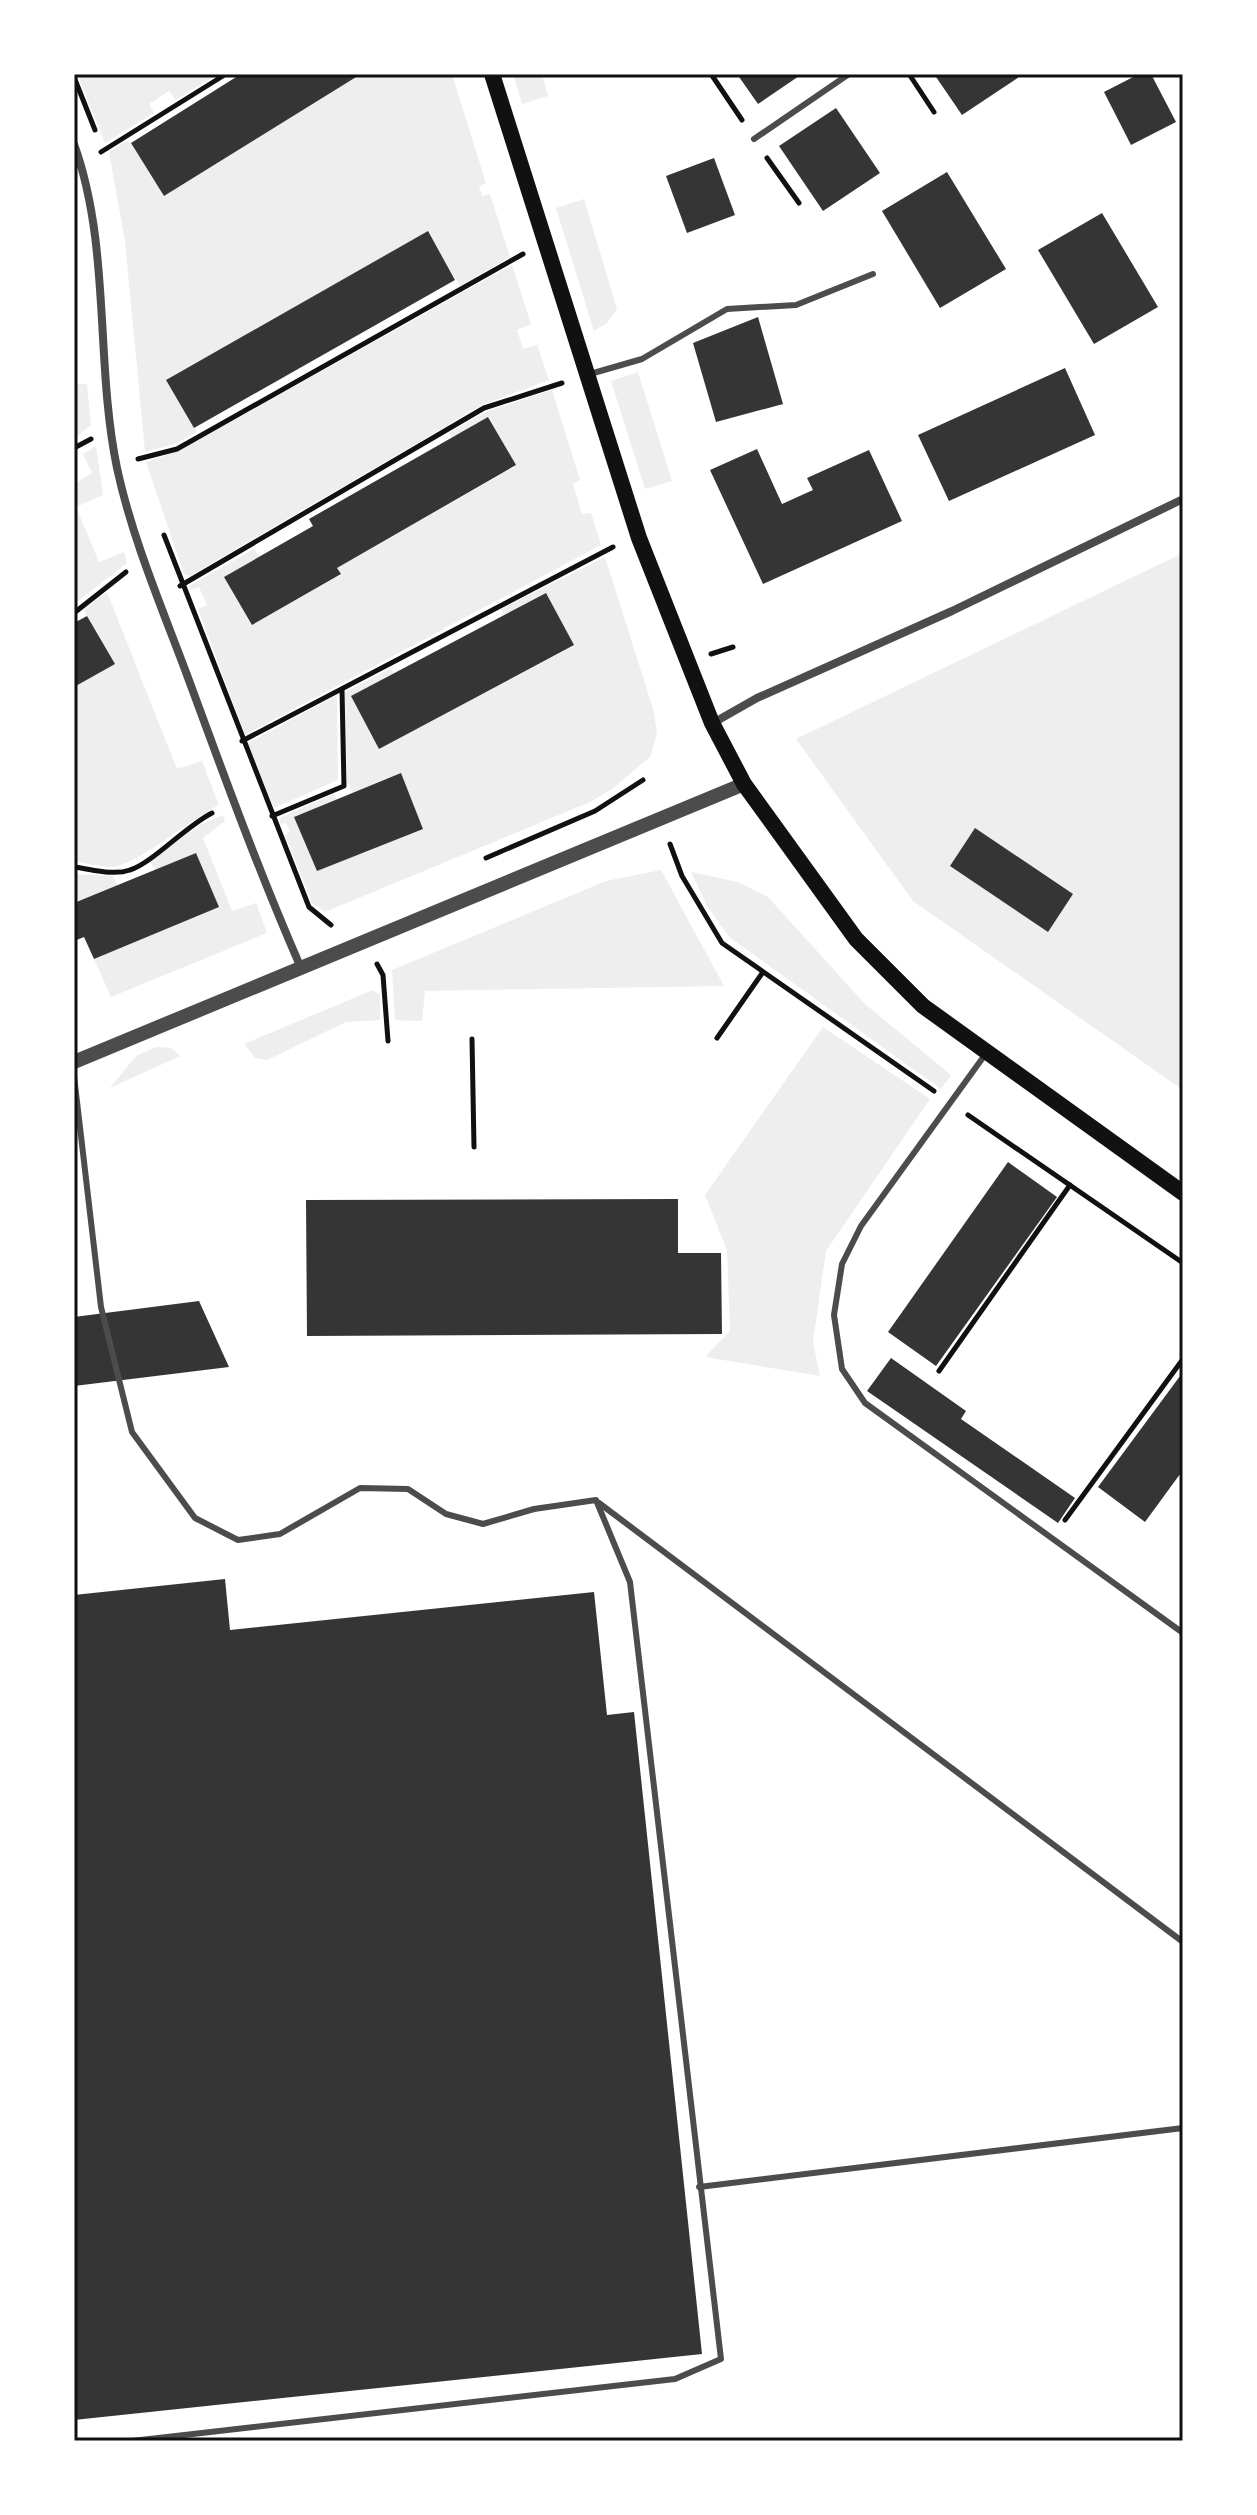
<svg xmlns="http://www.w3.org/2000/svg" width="1257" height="2515" viewBox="0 0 1257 2515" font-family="'Public Sans',sans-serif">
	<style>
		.green { fill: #eee }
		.building { fill: #353535 }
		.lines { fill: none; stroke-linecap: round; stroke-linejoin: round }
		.path { stroke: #111; stroke-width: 5 }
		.service { stroke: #4c4c4c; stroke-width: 6 }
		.minor { stroke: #4c4c4c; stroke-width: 8 }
		.tertiary { stroke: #4c4c4c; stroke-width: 14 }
		.secondary { stroke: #111; stroke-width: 16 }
		.neatline { fill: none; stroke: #111; stroke-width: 3 }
	</style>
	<rect width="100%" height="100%" fill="#fff"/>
	<g class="green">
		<path d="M77,74H218L176,100L169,91L149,104L154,113L105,143Z"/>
		<path d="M361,74H452L486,183L479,186L482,196L490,194L510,257L460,286L427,232L167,379L197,432L175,444L145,452L125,241L109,152L126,141L131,143L164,196Z"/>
		<path d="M513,74H542L548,96L522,104Z"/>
		<path d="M584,199L617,309L607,323L594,331L556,208Z"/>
		<path d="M512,265L531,324L517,330L523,349L537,345L549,380L482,405L190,576L184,574L146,462L179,451Z"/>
		<path d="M638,372L672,481L645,489L611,381Z"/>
		<path d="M74,384H87L91,425L74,439Z"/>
		<path d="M552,390L580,480L573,484L582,514L591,513L601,545L245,735L198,609L207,605L199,587L191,590L189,586L254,549L260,557L224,577L252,625L341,575L337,568L516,466L489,417L452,438L449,433L485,412Z"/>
		<path d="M96,446L103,495L76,507L99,562L124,552L127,563L74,604V484L92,473L83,454Z"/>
		<path d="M1183,553V1090L913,901L796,739Z"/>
		<path d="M605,557L654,712L657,734L650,757L612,789L590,802L325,912L312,903L285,835L290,832L286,823L281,824L279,818L334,794L337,799L294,817L317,871L423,828L401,774L353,793L347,782L345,692L391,668L394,673L352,696L380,748L574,646L546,593L504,615L501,609Z"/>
		<path d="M107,592L177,769L202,761L219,805C192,818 135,867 111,867C99,867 86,863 74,861V687L114,664L84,610Z"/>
		<path d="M337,695L338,780L274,808L248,743Z"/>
		<path d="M223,815L225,821L203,838L232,911L256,903L267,933L111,997L94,959L219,907L196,853L155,870L150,861L198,826Z"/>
		<path d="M661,870L724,986L425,991L422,1021L395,1020L392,970L606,881Z"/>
		<path d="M691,872L738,882L768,897L865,1004L951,1075L941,1089L729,937L707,906Z"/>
		<path d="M74,874L113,876L117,885L74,903Z"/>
		<path d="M373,990L380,995V1020L346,1022L267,1060L255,1058L244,1044Z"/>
		<path d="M823,1027L930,1099L826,1251L813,1342L820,1376L705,1357L730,1331L727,1250L705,1195Z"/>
		<path d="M156,1047L171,1048L180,1056L110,1088L136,1056Z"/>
	</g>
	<g class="building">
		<path d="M241,74H361L164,196L131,143Z"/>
		<path d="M737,74H802L758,104Z"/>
		<path d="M934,74H1017L1019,77L962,115Z"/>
		<path d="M1139,74H1151L1176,122L1131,145L1104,92Z"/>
		<path d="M836,108L880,173L823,211L779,146Z"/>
		<path d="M714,158L735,215L687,233L666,176Z"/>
		<path d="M947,172L1006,269L940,308L882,211Z"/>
		<path d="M1102,213L1158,307L1094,344L1038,250Z"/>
		<path d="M428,231L455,280L194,428L166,380Z"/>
		<path d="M758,317L783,404L716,422L693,343Z"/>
		<path d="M1065,368L1095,435L949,501L918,435Z"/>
		<path d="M488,417L516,465L337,568L341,574L252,625L224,577L313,526L309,519Z"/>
		<path d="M757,449L782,504L813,490L807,478L869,450L902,521L763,584L710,470Z"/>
		<path d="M546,593L574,645L379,749L351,696Z"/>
		<path d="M87,616L115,664L74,687V623Z"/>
		<path d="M401,773L423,829L317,871L294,817Z"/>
		<path d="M975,828L1073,894L1048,932L950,866Z"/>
		<path d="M196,853L219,907L94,959L84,937L74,941V903Z"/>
		<path d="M1008,1162L1057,1197L936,1366L888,1332Z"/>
		<path d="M678,1199V1253H721L722,1334L307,1336L306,1200Z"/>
		<path d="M199,1301L229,1367L74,1386V1317Z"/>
		<path d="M891,1358L966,1411L961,1419L1075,1498L1058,1523L867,1391Z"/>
		<path d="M1183,1372V1470L1145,1522L1098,1487Z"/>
		<path d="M225,1579L230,1630L594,1592L607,1715L634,1712L702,2354L74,2420V1595Z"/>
	</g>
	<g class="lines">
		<g class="path">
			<path d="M711,74L742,120"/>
			<path d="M909,74L934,112"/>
			<path d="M74,77L95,130"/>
			<path d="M101,152L226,74"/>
			<path d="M767,158L799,203"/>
			<path d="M74,448L91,439"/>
			<path d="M138,459L177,449L523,254"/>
			<path d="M164,535L309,907L331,925"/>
			<path d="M180,586L484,408L562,383"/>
			<path d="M74,613L126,572"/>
			<path d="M711,654L733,647"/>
			<path d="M242,741L613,547"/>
			<path d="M272,816L344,786L342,689"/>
			<path d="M670,844L682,876L722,943L934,1091"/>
			<path d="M486,858L595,811L643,780"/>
			<path d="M74,867C91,869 113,876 130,870C151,864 186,826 212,813"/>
			<path d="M377,964L383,975L388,1041"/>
			<path d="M717,1038L763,972"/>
			<path d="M472,1039L474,1147"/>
			<path d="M968,1115L1183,1263"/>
			<path d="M939,1371L1070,1185"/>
			<path d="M1065,1520L1183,1359"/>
		</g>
		<g class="service">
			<path d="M754,139L849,74"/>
			<path d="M590,374L642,359L727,309L796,305L873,274"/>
			<path d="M987,1052L861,1226L842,1264L834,1315L842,1369L865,1403L1183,1633"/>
			<path d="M74,1076L101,1307L132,1432L195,1518L238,1540L280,1534L360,1488L408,1489L446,1514L483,1524L534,1509L596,1500L630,1582L721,2359L675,2379L132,2441"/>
			<path d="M599,1503L1183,1942"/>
			<path d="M699,2187L1183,2128"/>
		</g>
		<g class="minor">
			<path d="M74,144C111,247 95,362 117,468C132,538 162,608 187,675C223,773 259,872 301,968"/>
			<path d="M713,723L757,698L952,611L1183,499"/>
		</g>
		<path class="tertiary" d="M74,1062L744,784"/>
		<path class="secondary" d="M492,74L639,538L712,723L744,784L856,939L923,1006L1183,1193"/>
	</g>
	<rect width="1257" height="2515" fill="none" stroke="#ffffff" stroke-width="152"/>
	<rect x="76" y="76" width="1105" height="2363" class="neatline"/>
</svg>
